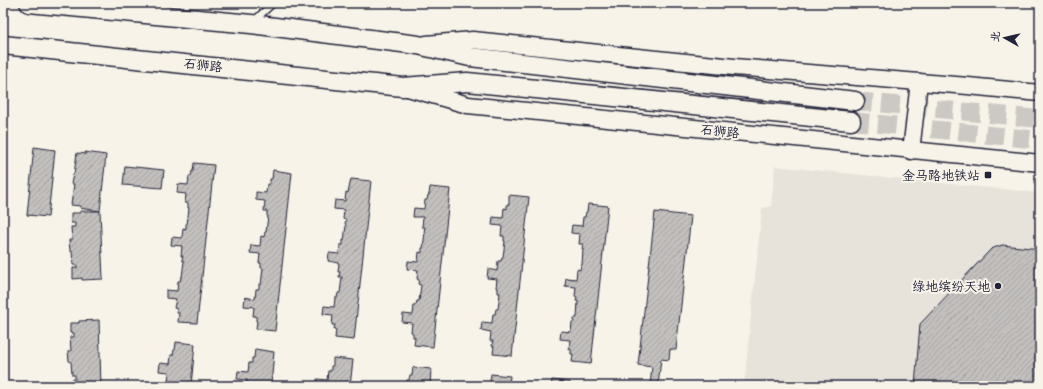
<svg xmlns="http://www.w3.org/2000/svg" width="1043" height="389" viewBox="0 0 1043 389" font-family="Delius,'LXGW WenKai TC',sans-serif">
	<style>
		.built { fill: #e7e3db }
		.building { fill: url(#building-hatch); stroke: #22223b }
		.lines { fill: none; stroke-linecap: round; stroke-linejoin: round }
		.secondary-tunnel { stroke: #ccc9c5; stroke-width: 18; stroke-dasharray: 18 9; stroke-linecap: butt }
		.service-casing { stroke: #22223b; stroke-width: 9 }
		.tertiary-casing { stroke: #22223b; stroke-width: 19 }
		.secondary-casing { stroke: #22223b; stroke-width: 21 }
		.service { stroke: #f7f3e8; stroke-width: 6 }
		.tertiary { stroke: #f7f3e8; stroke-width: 16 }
		.secondary { stroke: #f7f3e8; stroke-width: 18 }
		.poi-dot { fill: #22223b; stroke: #f7f3e8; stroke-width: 1.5 }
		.labels { text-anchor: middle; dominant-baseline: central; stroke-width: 4; stroke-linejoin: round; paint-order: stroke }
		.street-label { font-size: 13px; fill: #22223b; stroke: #f7f3e8 }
		.poi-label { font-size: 13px; fill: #22223b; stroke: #f7f3e8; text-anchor: end }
	</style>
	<defs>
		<pattern id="building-hatch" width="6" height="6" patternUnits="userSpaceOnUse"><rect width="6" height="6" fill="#c2bfbd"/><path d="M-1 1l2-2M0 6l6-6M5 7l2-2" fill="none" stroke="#a6a4a3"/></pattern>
	</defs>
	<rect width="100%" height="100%" fill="#f7f3e8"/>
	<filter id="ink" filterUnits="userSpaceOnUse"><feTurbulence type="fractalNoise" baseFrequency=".025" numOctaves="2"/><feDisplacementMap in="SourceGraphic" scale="8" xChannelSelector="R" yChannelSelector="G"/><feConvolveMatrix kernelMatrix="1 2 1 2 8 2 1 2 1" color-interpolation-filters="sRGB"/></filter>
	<g filter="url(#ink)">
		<path class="built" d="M775,166L1040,193V386H744L762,208L771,206Z"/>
		<g class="building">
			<path d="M34,147L55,150L48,217L27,215Z"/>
			<path d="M85,152L106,155L100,211L80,208L81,206L71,205L74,184H71L73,174H74L77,153L86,154Z"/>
			<path d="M194,163L214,165L197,323L178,322L179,313H177V309L174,308L176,299L166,298V290L177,291L178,281H180L181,277H182L184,261L182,260L183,256H181L182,246L171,245L172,237L182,238L183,228L186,229V224H187L189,208H188V203H185L186,194L177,193L178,184L188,185L189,176H191L192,171H193Z"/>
			<path d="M125,166L164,170L162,188L123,185Z"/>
			<path d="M273,170L292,173L275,331L256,329L257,321H256V316H253L254,307L244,306L245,297L255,299L256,289H259V284L261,285L263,268H261V263H259L260,254L250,253L251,245L260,246L261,236L264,237L265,232H266L268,216H267V211H264L265,201L256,200V192L266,193L267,184H270V179H272Z"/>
			<path d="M351,179L371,181L354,340L335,338L336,330L334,329L335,325H332L333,315L323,314L324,306L334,307L335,298H337L338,293H340L342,277H339L340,272H338L339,263L328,261L329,253L339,254L340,245H343V240L344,241L346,225L345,224L346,220L343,219L344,210L334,209L335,200L345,201L346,192L348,193Z"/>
			<path d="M430,187L450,189L433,347L414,345L415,337H413V333L411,332L412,323L402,322L403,314L413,315L414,305H416L417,301H419L421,285L418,284L419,280L417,279L418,270L407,269L408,261L418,262L419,252L422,253V248H423L425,232H424L425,227H422L423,217H413L414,208L424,209L425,200H427L428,195H429Z"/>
			<path d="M509,195L529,197L512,356L493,354L494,346H492L493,341H490L491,332L481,330L482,322L492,323L493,314H495L496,309H498L500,293H498V288H496L497,279L487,278L488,269L497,271L498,261H501L502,257H503L505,241H504V236H501L502,226L492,225L493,217L503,218L504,208L507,209V204H509Z"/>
			<path d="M588,204L608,206L591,364L572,362L573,354H571V349H569L570,340L560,339L561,331L571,332L572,322H574V318H577L578,301H576L577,297L575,296L576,287L565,286L566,278L576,279L577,269L580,270L581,265H582L583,249H582L583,244H579L580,234L571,233L572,225L582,226L583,217H585L586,212H587Z"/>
			<path d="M80,211H100L103,279L82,280V278L73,279V268H77V265H73L72,251H70L69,240H72L71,227H75V223H71V213H80Z"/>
			<path d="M655,212L691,216L676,350L670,349L669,360L661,359L658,386L650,385L652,367L638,365Z"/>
			<path d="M1002,245L1040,249V386H915L920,324L991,249Z"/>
			<path d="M99,320L101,386H72V379H75V375H72L71,362L69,361L68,351H71L70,337H74V333H70V323H79V321Z"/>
			<path d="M176,342L195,344L191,386H170V381H168L169,372L159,371L160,363L170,364L171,355H173L174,350H175Z"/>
			<path d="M255,349L274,352L271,386H246L247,380L237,379L238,371L248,372L249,363H252V358H254Z"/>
			<path d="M333,358L353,360L350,386H317V379L327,380L328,371H331V366H333Z"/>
			<path d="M413,367L431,369L430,386H406L407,380H409L410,375H412Z"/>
			<path d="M491,374L510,376L509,386H488V382H490Z"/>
			<path d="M552,380L570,382V386H551Z"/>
			<path d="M637,384L650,385L658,386H637Z"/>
		</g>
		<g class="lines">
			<g class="secondary-tunnel">
				<path d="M855,101L1040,119"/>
				<path d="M851,121L1040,140"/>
			</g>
			<g class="service-casing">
				<path id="service" d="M254,21L273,3"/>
			</g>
			<g class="tertiary-casing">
				<g id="tertiary">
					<path d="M426,44L473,40L734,67L968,86L1040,93"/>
					<path d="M408,88L468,105L1040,163"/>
					<path d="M911,151L919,82"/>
				</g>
			</g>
			<g class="secondary-casing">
				<g id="secondary">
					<path d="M29,3L251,24L418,45L470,57L855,101"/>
					<path d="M3,45L403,87L467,82L851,121"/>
				</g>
			</g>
			<use href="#service" class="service"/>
			<use href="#tertiary" class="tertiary"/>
			<use href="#secondary" class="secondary"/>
		</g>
	</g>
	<g class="poi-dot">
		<rect x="984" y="171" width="8" height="8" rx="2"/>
		<circle cx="998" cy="286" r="4"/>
	</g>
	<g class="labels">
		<g class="street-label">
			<text transform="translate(203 65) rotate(6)">石狮路</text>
			<text transform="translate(720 131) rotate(6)">石狮路</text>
		</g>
		<g class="poi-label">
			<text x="980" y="175">金马路地铁站</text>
			<text x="990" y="286">绿地缤纷天地</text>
		</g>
	</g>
	<rect width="1043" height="389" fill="none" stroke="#f7f3e8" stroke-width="16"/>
	<rect x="8" y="8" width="1027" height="373" fill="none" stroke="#22223b" stroke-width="1.5" filter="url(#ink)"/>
	<g transform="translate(1005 38) rotate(278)" stroke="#f7f3e8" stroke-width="3" paint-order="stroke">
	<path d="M0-3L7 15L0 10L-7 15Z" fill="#22223b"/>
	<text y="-6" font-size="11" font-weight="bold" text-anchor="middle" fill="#22223b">北</text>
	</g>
</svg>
